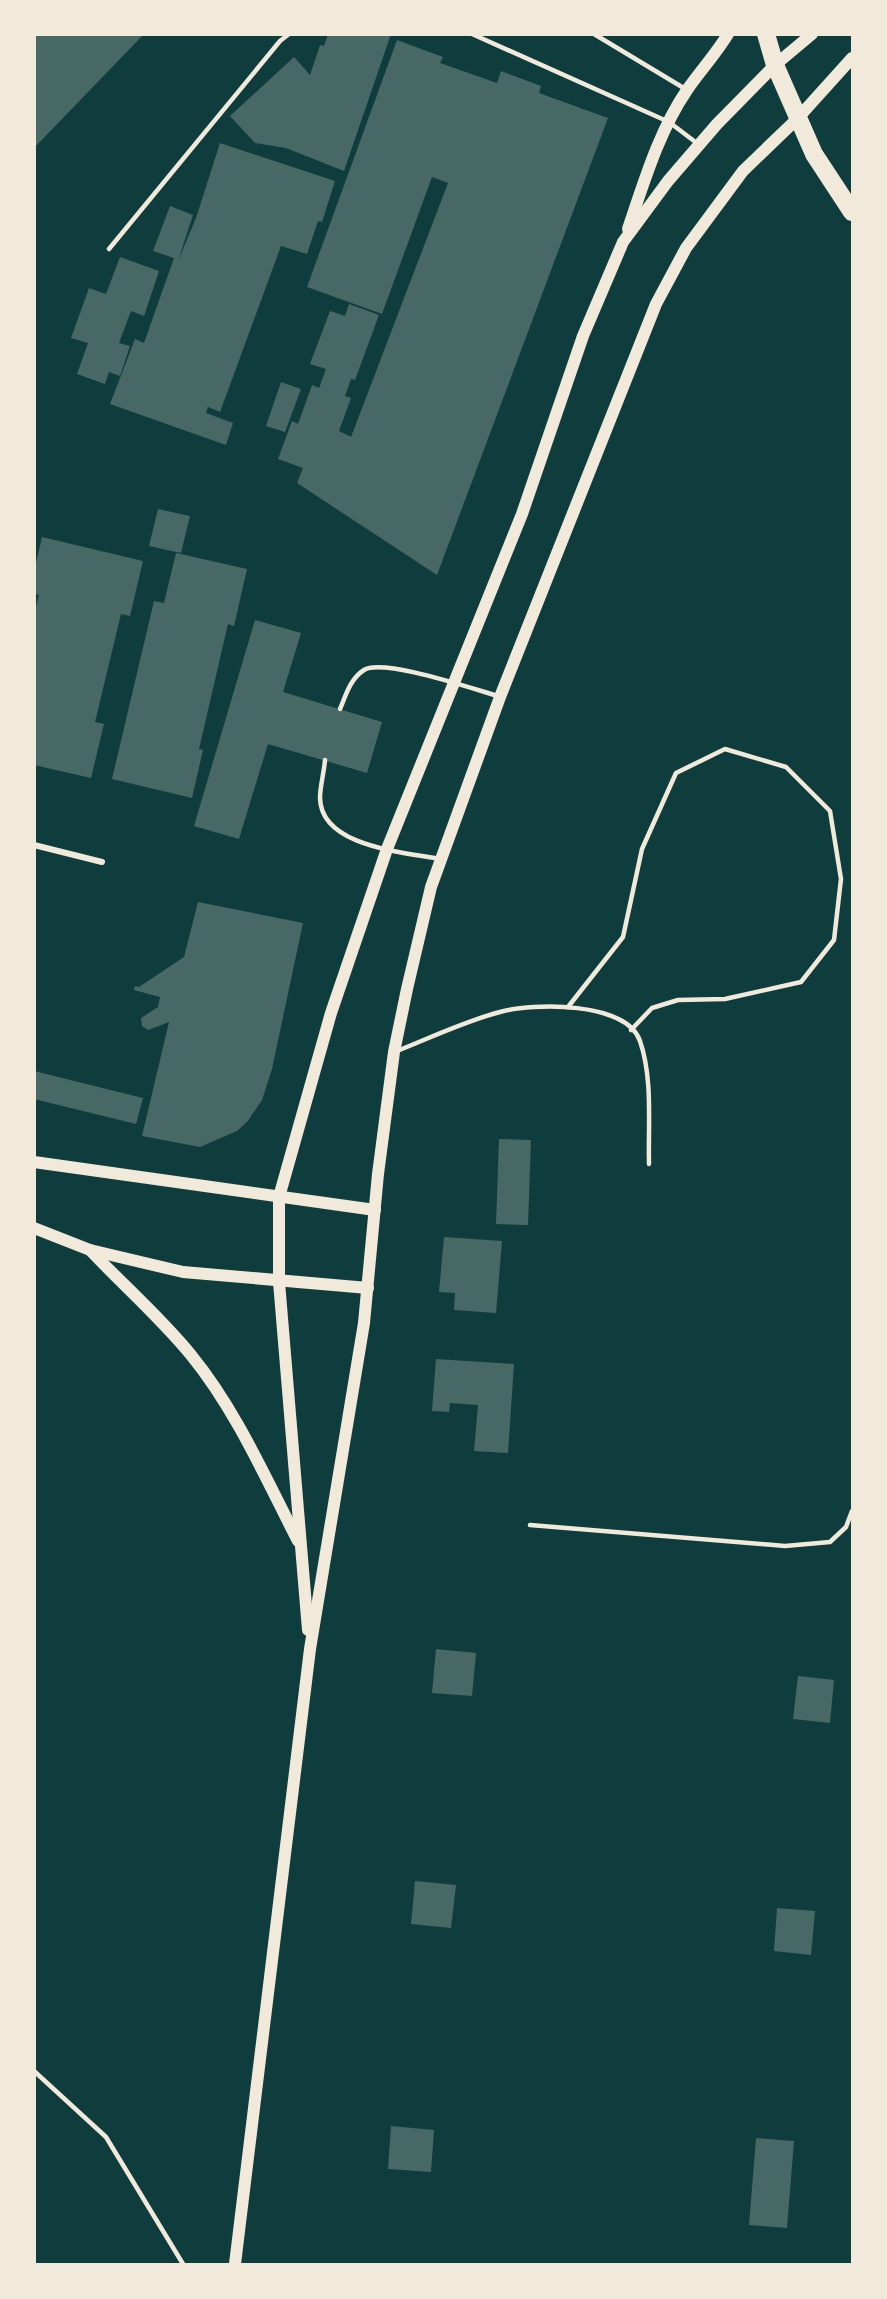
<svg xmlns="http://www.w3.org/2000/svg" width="887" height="2299" viewBox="0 0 887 2299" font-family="'PT Sans',sans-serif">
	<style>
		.building { fill: #486865 }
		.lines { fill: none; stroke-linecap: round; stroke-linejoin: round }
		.service { stroke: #f1e9da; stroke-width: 4.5 }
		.minor { stroke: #f1e9da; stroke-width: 6 }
		.secondary { stroke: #f1e9da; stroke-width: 12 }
		.motorway { stroke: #f1e9da; stroke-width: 18 }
	</style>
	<rect width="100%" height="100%" fill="#0f3d3e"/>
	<g class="building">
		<path d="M34,34H144L34,148Z"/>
		<path d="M328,34H391L344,171L286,148L255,143L230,116L294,57L310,75L320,45L324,46Z"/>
		<path d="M397,40L443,57L440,63L497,83L501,71L541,86L539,93L608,118L437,575L297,483L303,468L278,459L292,421L298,424L312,385L319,388L326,369L310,364L330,311L345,316L349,304L379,315L355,380L351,379L345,396L351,398L339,431L351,437L448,183L432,177L382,314L307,287Z"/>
		<path d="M220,143L335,181L322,222L318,221L307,254L281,246L220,412L208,407L206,413L233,423L226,445L110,404L135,339L144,343L174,258L153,251L170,206L193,215L178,261L196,218Z"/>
		<path d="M120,257L159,271L144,316L131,311L119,343L130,346L120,376L109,372L105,384L77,374L88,343L71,338L89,288L106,294Z"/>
		<path d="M281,382L301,389L285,432L266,426Z"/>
		<path d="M158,509L190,516L181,553L149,546Z"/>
		<path d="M42,537L143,561L130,616L121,614L95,722L104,724L91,778L34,765V614L39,595L34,594V571Z"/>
		<path d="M176,553L247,569L234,626L228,624L199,749L203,750L192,798L112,779L154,601L164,603Z"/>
		<path d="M255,620L301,633L283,692L382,722L367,773L268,744L239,839L194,826Z"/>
		<path d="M198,902L303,923L272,1069L262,1100L247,1122L237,1131L200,1147L142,1136L169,1022L148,1030L142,1026L141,1018L158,1007L160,997L134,990L135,986L139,987L184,957Z"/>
		<path d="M34,1071L143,1098L136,1124L34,1099Z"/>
		<path d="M499,1139L531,1140L528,1225L496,1224Z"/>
		<path d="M444,1237L502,1241L496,1313L454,1310L455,1293L439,1292Z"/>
		<path d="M436,1359L514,1364L508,1453L474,1451L478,1405L450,1403L449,1412L432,1411Z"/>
		<path d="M436,1649L476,1653L472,1696L432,1693Z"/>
		<path d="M798,1676L834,1680L830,1723L793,1719Z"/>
		<path d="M415,1881L456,1885L451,1928L411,1924Z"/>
		<path d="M777,1908L815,1911L811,1955L774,1951Z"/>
		<path d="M391,2126L434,2130L431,2172L388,2169Z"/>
		<path d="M756,2138L794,2141L787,2228L749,2225Z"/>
	</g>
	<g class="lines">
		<g class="service">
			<path d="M472,34L669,122L698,144"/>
			<path d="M594,34L687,90"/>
			<path d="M109,249L280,41L289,34"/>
			<path d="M340,709C346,695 350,679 364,670C383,658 473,689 498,696"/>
			<path d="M325,760C324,773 320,786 320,798C321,847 404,852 440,859"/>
			<path d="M568,1007L623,937L642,849L676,773L725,749L786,767L830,811L841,879L834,940L801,982L725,999L678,1000L652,1008L631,1030"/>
			<path d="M397,1051C430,1038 465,1021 500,1012C533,1003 626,1001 640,1041C653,1079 648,1124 649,1164"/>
			<path d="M530,1525L785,1546L830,1542L846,1527L852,1511"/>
			<path d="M34,2071L106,2137L183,2264"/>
		</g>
		<path class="minor" d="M34,845L102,862"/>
		<g class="secondary">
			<path d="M628,229C644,182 659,131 687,90C700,71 716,54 728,34"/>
			<path d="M34,1162L375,1210"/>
			<path d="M34,1228L90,1250L183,1272L368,1288"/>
			<path d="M90,1250C123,1285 161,1318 191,1355C236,1410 266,1479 298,1541"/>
			<path d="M308,1630L279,1282V1197L331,1013L387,849L522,514L583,336L623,242L668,181L717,124L775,65L812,34"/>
			<path d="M235,2264L310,1649L364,1323L378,1174L394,1052L407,989L431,887L500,697L656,304L686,248L743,171L797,119L852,58"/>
		</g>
		<path class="motorway" d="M766,34L775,65L814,154L852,212"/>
	</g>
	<rect width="887" height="2299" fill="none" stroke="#f1e9da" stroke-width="72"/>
</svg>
